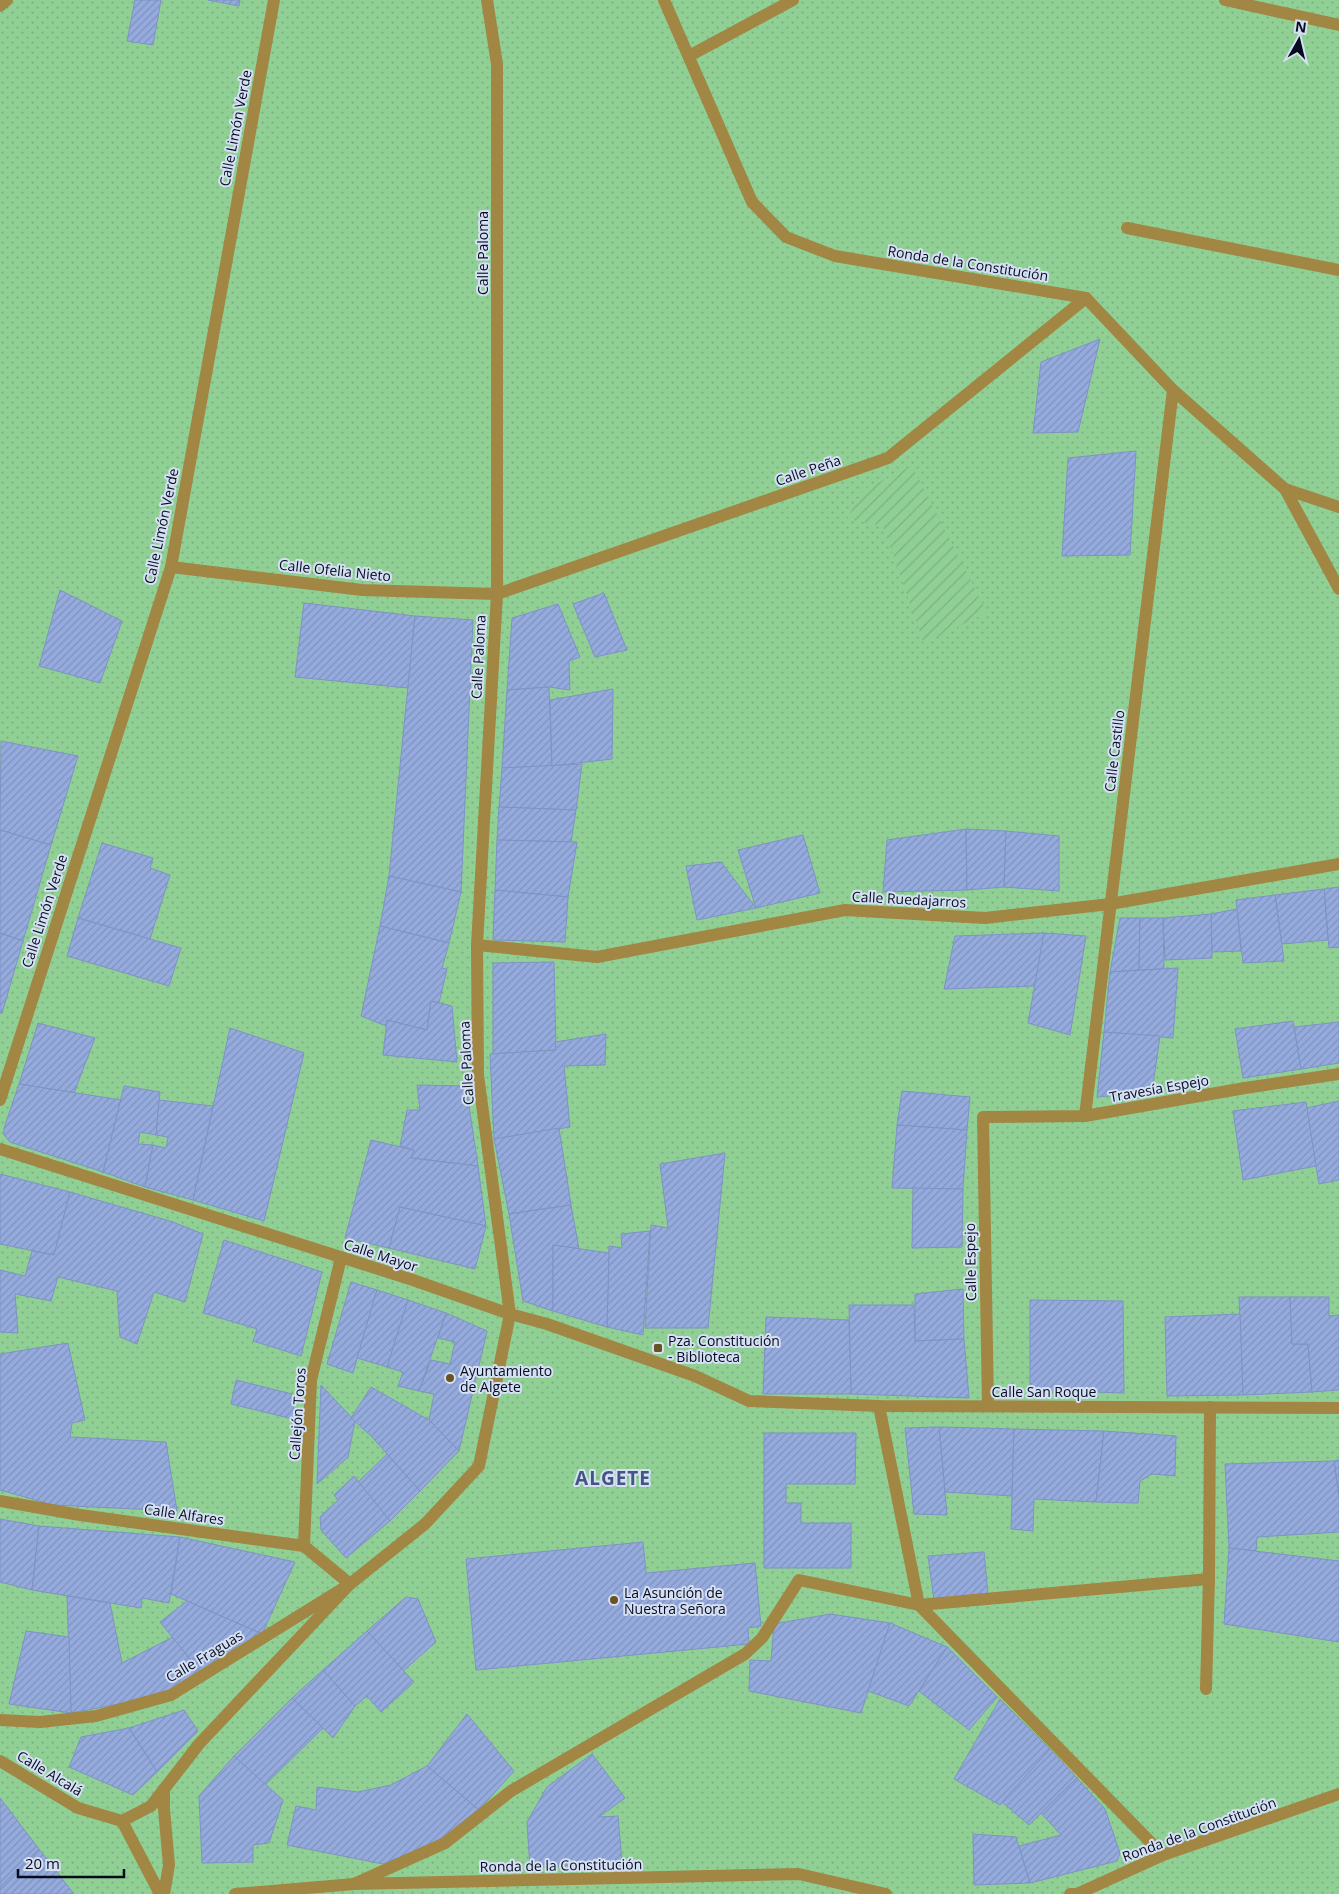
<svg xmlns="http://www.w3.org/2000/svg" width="1339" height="1894" viewBox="0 0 1339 1894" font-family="'Open Sans',sans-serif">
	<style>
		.grass { fill: url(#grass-dots) }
		.garden { fill: url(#garden-furrows) }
		.building { fill: url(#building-hatch); stroke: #7e93c4 }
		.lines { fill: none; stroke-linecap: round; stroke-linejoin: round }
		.minor { stroke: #a28643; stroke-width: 12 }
		.tertiary { stroke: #a28643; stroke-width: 12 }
		.poi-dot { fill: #685322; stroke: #d6e0f5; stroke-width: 2 }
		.labels { text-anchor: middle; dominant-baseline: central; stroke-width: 4; stroke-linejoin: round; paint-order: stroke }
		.street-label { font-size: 14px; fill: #060c1d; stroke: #d6e0f5 }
		.poi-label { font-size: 14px; fill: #060c1d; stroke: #d6e0f5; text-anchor: start }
		.district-label { font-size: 19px; font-weight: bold; letter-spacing: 1px; fill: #435582; stroke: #d6e0f5 }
	</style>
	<defs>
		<pattern id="grass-dots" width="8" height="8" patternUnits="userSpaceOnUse" patternTransform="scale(1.25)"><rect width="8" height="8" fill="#90d095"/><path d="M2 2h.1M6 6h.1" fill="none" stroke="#7bb180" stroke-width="1.8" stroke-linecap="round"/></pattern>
		<pattern id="garden-furrows" width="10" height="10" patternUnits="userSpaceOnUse" patternTransform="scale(1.25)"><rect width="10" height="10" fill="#90d095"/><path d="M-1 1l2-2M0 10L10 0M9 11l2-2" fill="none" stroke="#7bb180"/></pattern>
		<pattern id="building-hatch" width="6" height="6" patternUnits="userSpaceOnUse" patternTransform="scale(1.25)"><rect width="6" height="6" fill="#95abde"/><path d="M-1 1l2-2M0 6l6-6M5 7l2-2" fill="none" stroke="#7f92be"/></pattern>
	</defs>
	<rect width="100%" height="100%" fill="#c0d3fd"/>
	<rect class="grass" x="0" y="0" width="1339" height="1894"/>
	<path class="garden" d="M912,466L987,612L924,644L883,526L847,519L863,490Z"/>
	<g class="building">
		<path d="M135,0H161L153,45L127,41Z"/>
		<path d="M208,0H240L239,6Z"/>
		<path d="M1100,339L1078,432L1033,433L1041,362Z"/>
		<path d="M1136,451L1130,555L1062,556L1068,458Z"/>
		<path d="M60,590L122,621L100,683L39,666Z"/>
		<path d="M604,593L627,650L595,657L573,604Z"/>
		<path d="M304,603L415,616L408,688L295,677Z"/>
		<path d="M558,604L580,657L569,661L570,690L549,687L507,690L512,618Z"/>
		<path d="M415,616L473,620L461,892L389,876Z"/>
		<path d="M549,687L552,766L502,768L507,690Z"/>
		<path d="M613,689L612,759L552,766L550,700Z"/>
		<path d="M1,741L78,756L51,845L0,830Z"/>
		<path d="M582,764L576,810L499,807L502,768Z"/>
		<path d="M499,807L576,810L571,842L497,840Z"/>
		<path d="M966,829L967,890L883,892L887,840Z"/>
		<path d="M966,829L1006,831L1004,887L967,890Z"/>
		<path d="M0,830L51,845L23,941L0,933Z"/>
		<path d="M1006,831L1059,836V891L1004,887Z"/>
		<path d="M803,835L820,893L756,908L738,850Z"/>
		<path d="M497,840L577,842L568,897L495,890Z"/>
		<path d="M102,843L153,858L150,868L170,875L150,939L78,918Z"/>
		<path d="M721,862L756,908L697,920L686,866Z"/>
		<path d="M389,876L461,892L449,943L380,926Z"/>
		<path d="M1339,887V947L1329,948L1324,889Z"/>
		<path d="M1324,889L1328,940L1282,944L1275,895Z"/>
		<path d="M495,890L568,897L565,942L493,940Z"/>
		<path d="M1275,895L1284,961L1243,963L1236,900Z"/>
		<path d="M1237,909L1241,951L1212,952L1211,914Z"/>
		<path d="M1211,914L1212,958L1165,960L1163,918Z"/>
		<path d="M78,918L181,948L169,986L67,956Z"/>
		<path d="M1120,918H1140L1139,970L1110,972Z"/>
		<path d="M1140,918H1163L1164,969L1139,970Z"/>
		<path d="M380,926L449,943L442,968L447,969L439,1003L431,1001L427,1030L387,1020L386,1026L361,1016Z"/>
		<path d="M0,933L23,941L2,1013H0Z"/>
		<path d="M1044,933L1035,986L944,989L955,936Z"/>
		<path d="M1044,933L1086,936L1070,1035L1028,1023Z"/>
		<path d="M554,962L556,1050L493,1054V963Z"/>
		<path d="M1178,968L1173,1038L1104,1032L1110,972Z"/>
		<path d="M431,1001L452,1006L457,1062L383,1055L387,1020L427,1030Z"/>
		<path d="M1293,1021L1301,1069L1243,1078L1235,1029Z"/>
		<path d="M1339,1022V1063L1301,1069L1294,1027Z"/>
		<path d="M38,1023L95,1038L74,1093L19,1084Z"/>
		<path d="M230,1028L304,1053L264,1221L193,1200Z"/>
		<path d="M1104,1032L1160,1036L1152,1092L1097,1097Z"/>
		<path d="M606,1034L605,1065L564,1066L570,1127L494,1139L490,1054L556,1050L555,1042Z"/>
		<path d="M19,1084L121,1100L103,1172L10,1142L4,1135V1128Z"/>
		<path d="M417,1085L466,1086L478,1166L411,1158L414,1150L400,1146L407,1110H420Z"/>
		<path d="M124,1086L160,1092L156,1135L140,1132L138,1144L153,1145L145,1187L103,1172Z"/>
		<path d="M902,1091L970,1097L967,1130L897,1125Z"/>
		<path d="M159,1100L213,1106L193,1200L145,1187L153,1145L166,1148L168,1137L156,1135Z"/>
		<path d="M1339,1101V1180L1319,1184L1306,1108Z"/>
		<path d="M1306,1102L1316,1166L1243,1180L1233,1111Z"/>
		<path d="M897,1125L967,1130L963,1189L892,1188Z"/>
		<path d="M559,1128L571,1205L509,1214L494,1139Z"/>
		<path d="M371,1140L414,1150L411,1158L478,1166L486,1226L400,1207L389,1248L345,1238Z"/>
		<path d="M725,1153L708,1328H645L651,1225L668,1228L660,1164Z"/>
		<path d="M0,1174L70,1192L54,1255L0,1244Z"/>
		<path d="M913,1188L963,1189L962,1247L912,1248Z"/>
		<path d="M70,1192L173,1222L203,1234L185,1302L154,1292L137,1344L120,1337L117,1291L58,1277L51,1301L15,1294L18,1333L0,1332V1270L25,1276L32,1251L54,1255Z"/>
		<path d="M571,1205L579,1249L553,1245V1311L523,1301L509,1214Z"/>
		<path d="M400,1207L486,1226L475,1269L389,1248Z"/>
		<path d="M650,1231L643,1335L607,1327L609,1246L622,1248L621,1234Z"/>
		<path d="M224,1240L322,1272L301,1356L253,1341L257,1329L203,1313Z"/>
		<path d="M553,1245L609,1253L607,1327L553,1311Z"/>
		<path d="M351,1282L377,1290L353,1373L327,1364Z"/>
		<path d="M963,1289L964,1339L915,1341V1294Z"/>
		<path d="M377,1290L408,1300L387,1367L357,1358Z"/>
		<path d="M1239,1297H1290L1292,1344H1308L1312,1392L1243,1395Z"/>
		<path d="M1290,1297H1329V1316L1339,1315V1390L1312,1392L1308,1344H1292Z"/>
		<path d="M408,1300L446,1313L419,1391L398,1386L403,1372L387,1367Z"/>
		<path d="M1030,1300L1123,1301L1124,1393L1030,1390Z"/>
		<path d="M849,1305H914L915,1341L964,1339L969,1398L851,1394Z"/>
		<path d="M446,1313L487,1331L459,1451L429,1420L434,1394L419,1391L431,1360L450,1364L455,1342L438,1338Z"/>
		<path d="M1240,1314L1243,1395L1167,1396L1165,1317Z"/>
		<path d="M766,1317L849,1320L851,1394H763Z"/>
		<path d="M68,1343L85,1420L72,1423L70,1437L166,1442L177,1511L53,1505L0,1490V1354Z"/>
		<path d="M236,1380L292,1394L291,1397L297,1420L231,1404Z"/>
		<path d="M321,1385L355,1421L348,1457L317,1484Z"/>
		<path d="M371,1387L429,1420L459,1451L420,1491L372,1437L351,1418Z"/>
		<path d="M939,1427L1014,1429L1012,1496L945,1492Z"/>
		<path d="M939,1427L947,1515L914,1514L905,1428Z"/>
		<path d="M1014,1429L1104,1431L1096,1502L1034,1499L1033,1531L1011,1529Z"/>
		<path d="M1104,1431L1176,1436L1175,1476L1152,1474L1140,1481L1138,1503L1096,1502Z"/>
		<path d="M764,1433H856L855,1484H786V1503H801V1523H851V1568H764Z"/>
		<path d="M387,1454L420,1491L390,1521L358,1482Z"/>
		<path d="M1339,1460V1497L1334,1461Z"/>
		<path d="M1334,1461L1339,1497V1532L1257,1537L1256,1551L1229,1548L1225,1464Z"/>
		<path d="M354,1476L390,1521L346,1558L321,1530L320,1517L338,1500L334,1495Z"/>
		<path d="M0,1519L39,1526L32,1590L0,1582Z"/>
		<path d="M39,1526L180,1537L169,1603L142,1598L141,1608L32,1590Z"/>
		<path d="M180,1537L295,1562L262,1634L171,1594Z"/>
		<path d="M643,1542L646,1573L755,1563L761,1626L748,1628L749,1644L476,1670L466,1559Z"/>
		<path d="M1229,1548L1339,1561V1642L1224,1624Z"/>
		<path d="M984,1552L988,1595L934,1600L928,1556Z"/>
		<path d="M67,1596L110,1603L122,1663L173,1637L203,1675L178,1693L71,1713Z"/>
		<path d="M406,1597L418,1599L436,1642L403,1671L367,1631Z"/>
		<path d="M187,1601L262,1634L203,1675L160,1622Z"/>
		<path d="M830,1614L890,1623L861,1713L749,1691L750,1660L771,1661L774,1624Z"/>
		<path d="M890,1623L947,1647L909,1706L868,1691Z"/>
		<path d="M26,1631L69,1637L71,1713L9,1704Z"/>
		<path d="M367,1631L414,1682L381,1712L367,1696L355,1706L323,1670Z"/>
		<path d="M947,1647L997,1697L969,1730L919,1691Z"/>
		<path d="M323,1670L355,1706L333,1738L292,1698Z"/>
		<path d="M292,1698L323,1728L265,1785L234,1756Z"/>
		<path d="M1000,1699L1050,1749L1000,1805L954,1779Z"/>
		<path d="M184,1710L198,1731L157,1772L129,1728Z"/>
		<path d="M467,1714L514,1771L479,1810L427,1766Z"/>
		<path d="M129,1728L157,1772L133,1795L69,1767L81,1737Z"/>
		<path d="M1050,1749L1077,1778L1029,1825L1002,1802Z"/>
		<path d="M592,1754L625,1798L599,1817L618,1816L622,1862L530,1868L527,1822L547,1787Z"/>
		<path d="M234,1756L283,1800L269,1843L253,1845V1862L202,1863L199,1796Z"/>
		<path d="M427,1766L479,1810L439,1841L383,1864L287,1845L296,1806L316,1810L317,1787L358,1792L391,1785Z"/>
		<path d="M1077,1778L1105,1809L1120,1853L1117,1861L1030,1883L1019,1846L1061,1835L1041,1813Z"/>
		<path d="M0,1798L39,1849L0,1887Z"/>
		<path d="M973,1834L1016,1837L1030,1883L974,1885Z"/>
		<path d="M39,1849L74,1894H0V1887Z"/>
	</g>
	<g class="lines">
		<g class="minor">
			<path d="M664,0L752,202L786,237L835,256L1086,298L1173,390L1285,489L1339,507"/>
			<path d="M1225,0L1339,25"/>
			<path d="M0,6L7,0"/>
			<path d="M689,56L793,0"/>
			<path d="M1127,228L1339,270"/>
			<path d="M1285,489L1339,589"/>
			<path d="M171,567L362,590L497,594L888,458L1086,298"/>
			<path d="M477,945L597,957L845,910L985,918L1110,904L1339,864"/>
			<path d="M0,1100L171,567L274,0"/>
			<path d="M1085,1116L1173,390"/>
			<path d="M879,1406L919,1605L1163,1855"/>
			<path d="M988,1406L983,1117L1085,1116L1245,1088L1339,1074"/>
			<path d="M0,1501L80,1515L304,1546L350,1584L171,1695L96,1716L40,1722L0,1720"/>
			<path d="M304,1546L311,1380L341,1258"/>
			<path d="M1206,1689L1209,1579L1210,1407"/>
			<path d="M0,1761L78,1808L122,1821L160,1894"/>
			<path d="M122,1821L151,1806L199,1744L350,1584L425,1524L479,1466L510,1314L478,1075L477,945L497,594V64L487,0"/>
			<path d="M354,1884L445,1843L511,1791L745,1654L762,1638L799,1580L919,1605L1209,1579"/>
			<path d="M164,1894L169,1865L164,1809V1789"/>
			<path d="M235,1894L354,1884L799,1874L886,1894"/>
			<path d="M1070,1894H1077L1163,1855L1339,1794"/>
		</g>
		<path class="tertiary" d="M0,1149L413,1280L510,1314L547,1324L695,1376L749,1401L879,1406L1339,1408"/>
	</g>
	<g class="poi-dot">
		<rect x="653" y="1343" width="10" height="10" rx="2.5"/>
		<circle cx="450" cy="1378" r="5"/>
		<circle cx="614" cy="1600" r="5"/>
	</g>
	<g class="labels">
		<g class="street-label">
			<text transform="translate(235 128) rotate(-79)">Calle Limón Verde</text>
			<text transform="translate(482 253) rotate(-90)">Calle Paloma</text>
			<text transform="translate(968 263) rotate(9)">Ronda de la Constitución</text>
			<text transform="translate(808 470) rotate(-19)">Calle Peña</text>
			<text transform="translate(161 526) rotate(-78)">Calle Limón Verde</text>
			<text transform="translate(335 570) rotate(6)">Calle Ofelia Nieto</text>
			<text transform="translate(478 657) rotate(-87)">Calle Paloma</text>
			<text transform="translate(1114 751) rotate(-83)">Calle Castillo</text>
			<text transform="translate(909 899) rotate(3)">Calle Ruedajarros</text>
			<text transform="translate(44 911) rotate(-72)">Calle Limón Verde</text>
			<text transform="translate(466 1063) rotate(-93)">Calle Paloma</text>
			<text transform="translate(1159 1088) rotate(-10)">Travesía Espejo</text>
			<text transform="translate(381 1255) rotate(18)">Calle Mayor</text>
			<text transform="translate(970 1262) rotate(-91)">Calle Espejo</text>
			<text x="1044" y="1391">Calle San Roque</text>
			<text transform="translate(297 1414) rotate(-86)">Callejón Toros</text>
			<text transform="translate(184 1514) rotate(8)">Calle Alfares</text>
			<text transform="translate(204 1656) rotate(-31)">Calle Fraguas</text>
			<text transform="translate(50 1773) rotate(31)">Calle Alcalá</text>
			<text transform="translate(1199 1829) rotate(-20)">Ronda de la Constitución</text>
			<text transform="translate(561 1865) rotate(-1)">Ronda de la Constitución</text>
		</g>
		<g class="poi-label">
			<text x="668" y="1340">Pza. Constitución<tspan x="668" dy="16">- Biblioteca</tspan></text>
			<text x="460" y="1370">Ayuntamiento<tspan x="460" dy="16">de Algete</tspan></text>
			<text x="624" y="1592">La Asunción de<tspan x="624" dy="16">Nuestra Señora</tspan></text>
		</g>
		<g class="district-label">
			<text x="613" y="1478">ALGETE</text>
		</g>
	</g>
	<g transform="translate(1299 40) rotate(8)" stroke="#d6e0f5" stroke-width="4" paint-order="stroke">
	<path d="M0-4L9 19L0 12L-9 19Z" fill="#060c1d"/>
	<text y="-8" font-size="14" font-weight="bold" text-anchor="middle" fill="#060c1d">N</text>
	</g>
	<path d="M18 1869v8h106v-8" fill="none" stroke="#060c1d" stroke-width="2.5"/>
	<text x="25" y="1869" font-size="15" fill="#060c1d" stroke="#d6e0f5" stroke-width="4" paint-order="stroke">20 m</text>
</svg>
